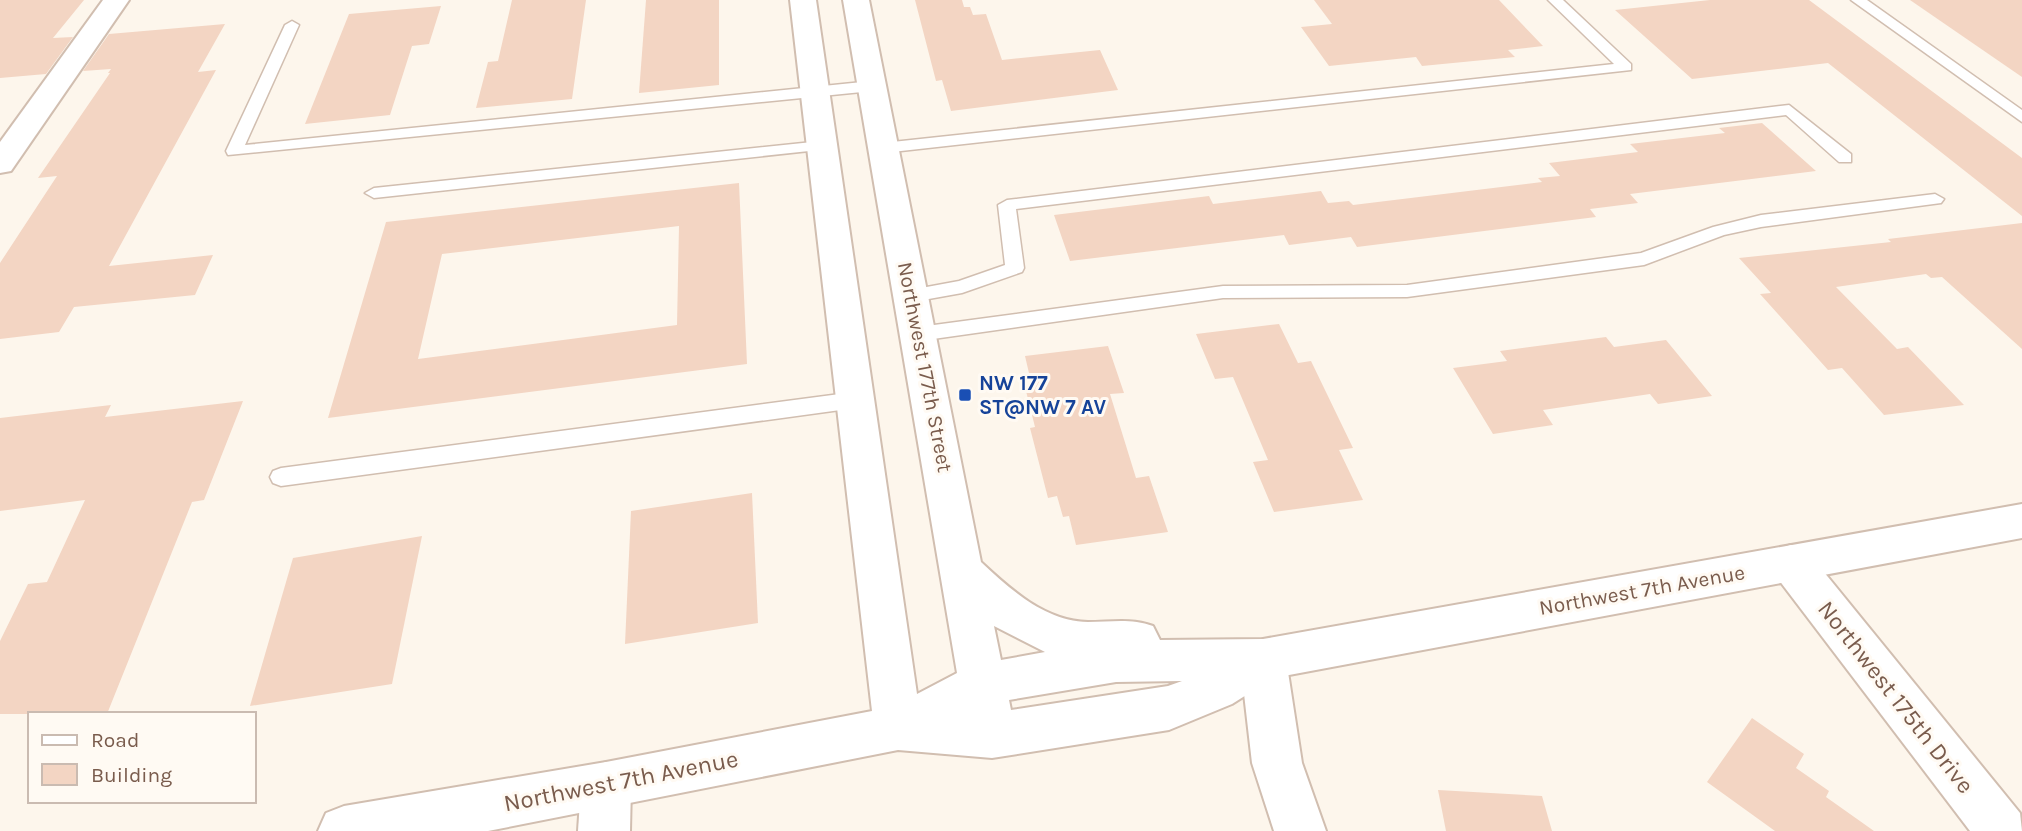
<svg xmlns="http://www.w3.org/2000/svg" width="2022" height="831" viewBox="0 0 2022 831" font-family="Karla,sans-serif">
	<style>
		.building { fill: #f3d5c3; fill-rule: evenodd }
		.lines { fill: none; stroke-linecap: round; stroke-linejoin: round }
		.service-casing { stroke: #d1beb0; stroke-width: 3 }
		.minor-casing { stroke: #d1beb0; stroke-width: 4 }
		.tertiary-casing { stroke: #d1beb0; stroke-width: 4 }
		.service { fill: #fff; fill-rule: evenodd }
		.minor { fill: #fff; fill-rule: evenodd }
		.tertiary { fill: #fff; fill-rule: evenodd }
		.transit-dot { fill: #1a4fb4; stroke: #fffaf3; stroke-width: 2.5 }
		.labels { text-anchor: middle; dominant-baseline: central; stroke-width: 6; stroke-linejoin: round; paint-order: stroke }
		.street-label { font-size: 21px; fill: #7a5c4d; stroke: #fffaf3 }
		.transit-label { font-size: 21px; font-weight: bold; fill: #164399; stroke: #fffaf3; text-anchor: start }
		.near-street-label { font-size: 24px; fill: #7a5c4d; stroke: #fffaf3 }
	</style>
	<rect width="100%" height="100%" fill="#fdf6ec"/>
	<g class="building">
		<path d="M0,0H84L53,38L73,37L46,74L0,78Z"/>
		<path d="M512,0H586L572,99L476,108L488,62L498,61Z"/>
		<path d="M646,0H719V85L639,93Z"/>
		<path d="M915,0H962L964,7H970L973,15L986,14L1002,60L1100,50L1118,90L951,111L942,80L936,81Z"/>
		<path d="M1314,0H1499L1543,46L1508,50L1515,57L1422,66L1416,57L1329,66L1301,27L1332,24Z"/>
		<path d="M1710,0H1809L2022,158V216L1828,63L1692,79L1615,10Z"/>
		<path d="M1910,0H2022V77Z"/>
		<path d="M441,6L429,44L412,46L390,115L305,124L349,14Z"/>
		<path d="M225,24L198,72L216,70L109,266L213,255L195,295L74,307L59,332L0,339V263L57,176L38,178L110,73H108L111,69L83,71L109,34Z"/>
		<path d="M1762,123L1816,171L1630,194L1638,203L1590,209L1596,217L1357,247L1351,237L1289,245L1284,235L1070,261L1054,215L1209,196L1213,204L1321,191L1328,203L1349,201L1353,205L1542,182L1538,178L1560,176L1549,163L1638,152L1630,144L1725,133L1719,128Z"/>
		<path d="M739,183L747,364L328,418L386,222ZM679,226L677,325L418,359L442,254Z"/>
		<path d="M2022,223V349L1942,277L1931,278L1926,274L1836,287L1897,349L1908,347L1964,405L1884,415L1842,368L1828,370L1760,294L1771,293L1739,258L1891,242L1888,239Z"/>
		<path d="M1279,324L1298,363L1311,361L1353,448L1339,450L1363,500L1274,512L1253,462L1268,460L1233,377L1215,379L1196,334Z"/>
		<path d="M1606,337L1614,347L1666,340L1712,396L1658,404L1650,394L1543,410L1553,425L1493,434L1453,368L1507,361L1500,351Z"/>
		<path d="M1108,346L1124,393L1110,394L1136,478L1149,476L1168,532L1076,545L1069,516L1063,517L1057,496L1048,498L1030,428L1035,427L1025,387L1032,386L1025,356Z"/>
		<path d="M243,401L204,500L192,502L107,714H0V641L28,584L47,582L85,500L0,511V418L111,405L105,417Z"/>
		<path d="M752,493L758,623L625,644L631,511Z"/>
		<path d="M422,536L392,684L250,706L293,558Z"/>
		<path d="M1752,718L1804,754L1796,768L1829,791L1826,797L1874,831H1775L1707,782Z"/>
		<path d="M1438,790L1542,796L1552,831H1446Z"/>
	</g>
	<g class="lines">
		<g class="service-casing">
			<g id="service">
				<path d="M1548,0H1563L1631,64V70L883,153L875,148L883,143L1614,64Z"/>
				<path d="M1851,0H1867L2022,110V122Z"/>
				<path d="M292,21L299,25L245,145L872,81L880,86L872,91L228,155L226,151L285,25Z"/>
				<path d="M1789,105L1851,154V162H1839L1786,115L1016,209L1024,268L1022,272L962,293L912,302L903,296L905,291L959,281L1005,265L998,205L1007,200Z"/>
				<path d="M822,141L828,143V149L374,198L365,193L374,188Z"/>
				<path d="M1935,194L1944,199L1941,203L1761,227L1724,235L1644,265L1407,297L1223,298L919,341L909,334L919,327L1223,286L1407,285L1641,253L1713,227L1761,215Z"/>
				<path d="M855,392L862,395L865,400L862,405L855,408L281,486L273,483L270,477L273,471L281,468Z"/>
			</g>
		</g>
		<g class="minor-casing">
			<g id="minor">
				<path d="M103,0H129L11,171L0,173V142Z"/>
				<path d="M1791,545L1806,550L2020,813L2022,831H1970L1776,576L1769,563L1776,550Z"/>
				<path d="M1263,639L1279,645L1286,659L1302,763L1326,831H1274L1252,763L1240,659L1247,645Z"/>
				<path d="M606,762L624,769L631,786L630,831H578L581,786L588,769Z"/>
			</g>
		</g>
		<g class="tertiary-casing">
			<path id="tertiary" d="M790,0H816L917,694L957,673L843,0H869L981,562C1011,590 1045,621 1088,622C1111,622 1131,618 1153,626L1160,640L1263,639L2022,504V538L1273,678L1232,704L1169,730L992,758L898,750L488,831H318L326,813L344,806L606,762L872,711ZM994,626L1045,652L1001,660ZM1182,681L1168,686L1011,710L1009,700L1116,682Z"/>
		</g>
		<use href="#service" class="service"/>
		<use href="#minor" class="minor"/>
		<use href="#tertiary" class="tertiary"/>
	</g>
	<rect class="transit-dot" x="958" y="388" width="14" height="14" rx="3.5"/>
	<g class="labels">
		<g class="street-label">
			<text transform="translate(925 367) rotate(79)">Northwest 177th Street</text>
			<text transform="translate(1642 590) rotate(-10)">Northwest 7th Avenue</text>
		</g>
		<g class="transit-label">
			<text x="979" y="383">NW 177<tspan x="979" dy="24">ST@NW 7 AV</tspan></text>
		</g>
		<g class="near-street-label">
			<text transform="translate(1896 697) rotate(52)">Northwest 175th Drive</text>
			<text transform="translate(621 781) rotate(-11)">Northwest 7th Avenue</text>
		</g>
	</g>
	<rect x="28" y="712" width="228" height="91" fill="#fffaf3" stroke="#cabbb1" stroke-width="2"/>
	<rect x="42" y="735" width="35" height="10" fill="#ffffff" stroke="#cabbb1" stroke-width="2"/>
	<text x="91" y="747" font-size="21" fill="#7a5c4d">Road</text>
	<rect x="42" y="764" width="35" height="21" fill="#f3d5c3" stroke="#cabbb1" stroke-width="2"/>
	<text x="91" y="782" font-size="21" fill="#7a5c4d">Building</text>
</svg>
